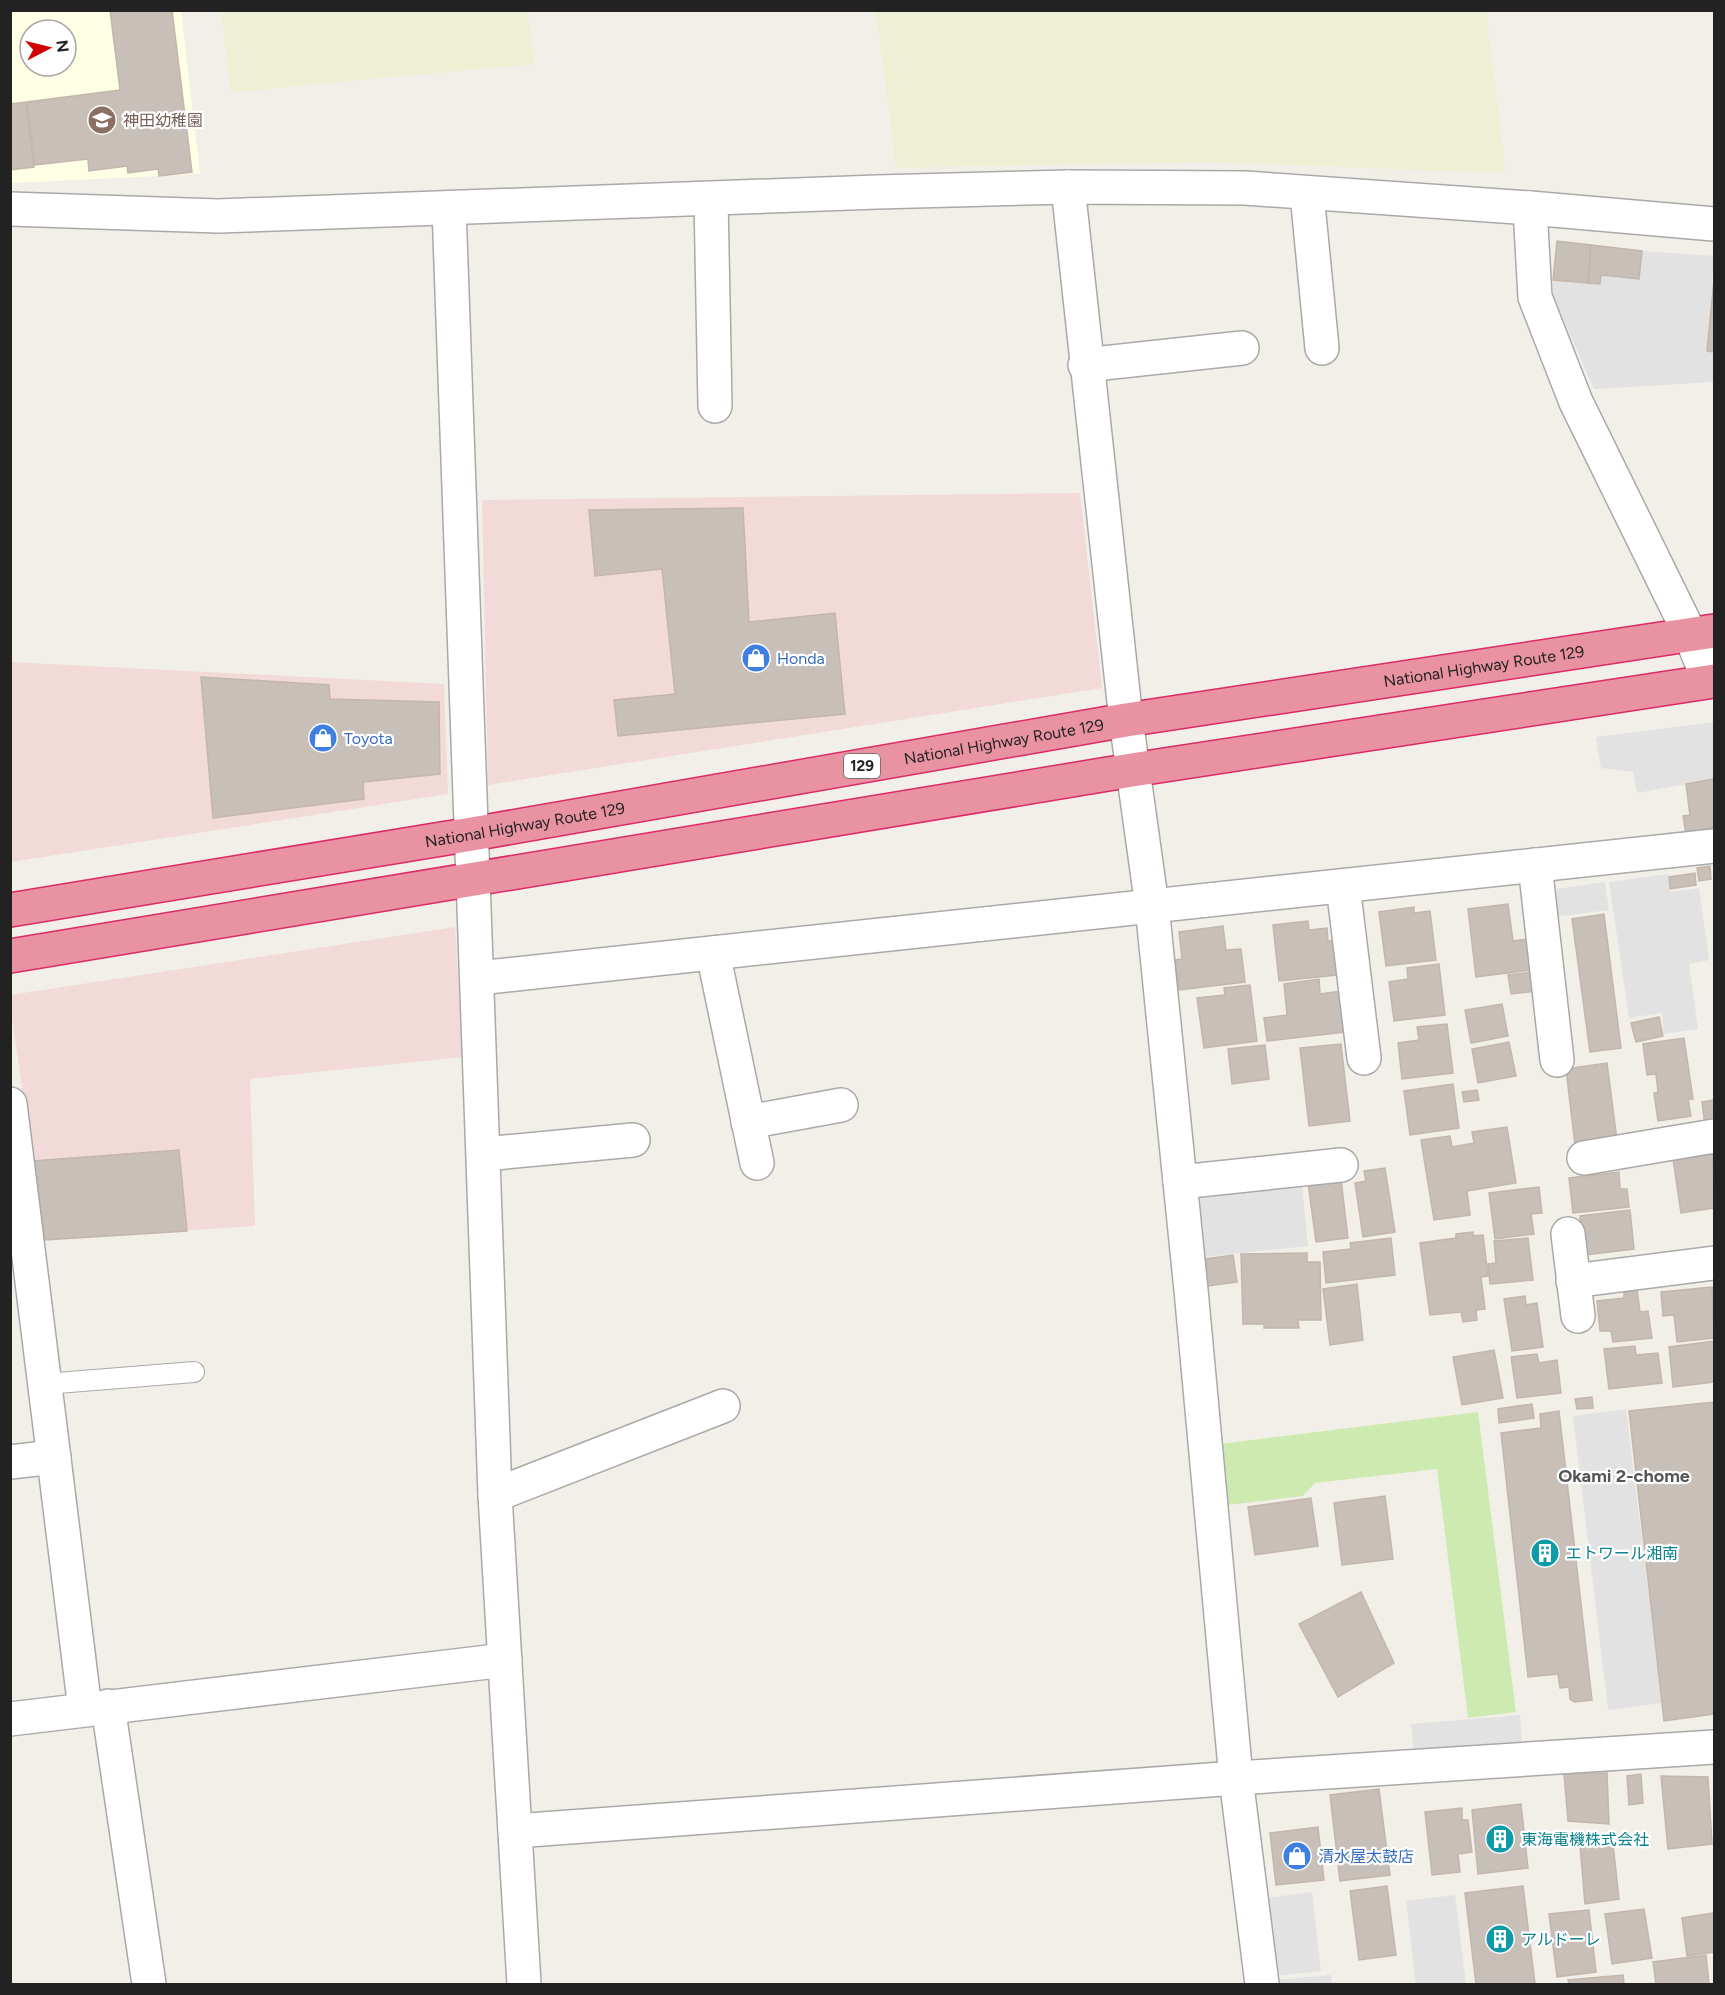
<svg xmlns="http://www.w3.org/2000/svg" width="1725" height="1995" viewBox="0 0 1725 1995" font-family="Figtree,'Noto Sans JP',sans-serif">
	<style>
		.commercial { fill: #f2dad9 }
		.education { fill: #ffffe5; fill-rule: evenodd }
		.farmland { fill: #eef0d5 }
		.grass { fill: #cdebb0 }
		.parking { fill: #e2e2e2 }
		.building { fill: #c7bfb8; stroke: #c4b6ab; stroke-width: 1.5 }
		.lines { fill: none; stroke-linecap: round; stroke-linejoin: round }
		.lane-casing { stroke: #a9a9a9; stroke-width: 22 }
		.street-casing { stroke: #a9a9a9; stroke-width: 36 }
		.highway-casing { stroke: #dc2a67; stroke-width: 36 }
		.lane { stroke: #fff; stroke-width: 20 }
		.street { stroke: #fff; stroke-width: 33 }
		.highway { stroke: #e892a2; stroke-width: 33 }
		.labels { text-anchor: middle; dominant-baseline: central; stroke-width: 4.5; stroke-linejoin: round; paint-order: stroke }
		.shield { fill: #fff; stroke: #646464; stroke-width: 1.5 }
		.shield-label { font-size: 15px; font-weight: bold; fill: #222 }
		.education-label { font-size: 16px; fill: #785e54; stroke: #fff; text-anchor: start }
		.shop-label { font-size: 16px; fill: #366cbe; stroke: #fff; text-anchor: start }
		.street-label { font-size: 16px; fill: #222; stroke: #fff }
		.culture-label { font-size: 16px; fill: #0d838f; stroke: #fff; text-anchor: start }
		.neighbourhood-label { font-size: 18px; font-weight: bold; fill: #555; stroke: #fff }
	</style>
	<rect width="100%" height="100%" fill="#f2efe9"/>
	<g class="commercial">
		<path d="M1080,493L1102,688L488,785L482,500Z"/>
		<path d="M10,662L444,684L448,794L11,862Z"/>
		<path d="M455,927L463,1057L250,1079L255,1226L45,1240L11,1013L10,995Z"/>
	</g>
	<path class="education" d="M10,11H181L200,174L11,183ZM30,30H66V66H30Z"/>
	<g class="farmland">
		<path d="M221,11H527L535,64L231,92Z"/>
		<path d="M876,11H1486L1506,173L1203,162L896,168Z"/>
	</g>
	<path class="grass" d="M1478,1412L1516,1712L1468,1718L1437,1469L1315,1483L1303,1496L1227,1505L1220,1444Z"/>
	<g class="parking">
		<path d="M1642,251L1714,256L1707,351L1714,352V382L1594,389L1554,298L1553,280L1601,275L1639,279Z"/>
		<path d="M1714,722V779L1637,793L1633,772L1601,768L1596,737Z"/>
		<path d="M1668,874L1670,892L1699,888L1709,960L1689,964L1698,1029L1664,1034L1662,1013L1629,1018L1609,882Z"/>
		<path d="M1605,882L1609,910L1553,917L1549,890Z"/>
		<path d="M1301,1174L1308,1246L1194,1258L1195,1186Z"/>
		<path d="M1626,1409L1662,1703L1608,1710L1573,1416Z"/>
		<path d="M1520,1715L1522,1743L1414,1752L1411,1724Z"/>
		<path d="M1312,1892L1321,1971L1276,1976L1266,1898Z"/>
		<path d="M1455,1895L1466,1984H1416L1406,1901Z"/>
		<path d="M1331,1975L1332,1984H1275V1980Z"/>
	</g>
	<g class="building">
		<path d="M110,10H172L192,172L159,176L158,169L128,173L127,166L89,171L88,159L35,165L27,102L120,90Z"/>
		<path d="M26,102L34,167L10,170V104Z"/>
		<path d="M1557,241L1591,245L1588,283L1553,280Z"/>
		<path d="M1591,245L1642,251L1639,279L1601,275L1600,284L1588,283Z"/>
		<path d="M1714,279V352L1707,351Z"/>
		<path d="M743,508L749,622L835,613L845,714L618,736L614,700L675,694L662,569L595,576L589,510Z"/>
		<path d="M201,677L329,685L330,699L439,702L440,774L363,782L364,799L213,818Z"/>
		<path d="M1714,779V827L1686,834L1683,816L1690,815L1686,784Z"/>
		<path d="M1710,866L1711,879L1699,881L1697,868Z"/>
		<path d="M1695,873L1696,885L1670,889L1669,877Z"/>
		<path d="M1508,904L1513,941L1528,939L1531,970L1476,977L1468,909Z"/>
		<path d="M1414,907V913L1430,911L1436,960L1386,966L1379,912Z"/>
		<path d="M1604,914L1621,1048L1590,1052L1572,919Z"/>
		<path d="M1308,921L1309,930L1327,928L1328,941H1334L1337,975L1279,981L1273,925Z"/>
		<path d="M1223,926L1226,950L1241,949L1245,982L1179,990L1175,960L1182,959L1179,932Z"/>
		<path d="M1439,964L1445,1015L1394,1021L1389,982L1408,979L1407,968Z"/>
		<path d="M1534,972L1536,991L1511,994L1508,975Z"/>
		<path d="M1319,979L1320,994L1341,991L1345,1032L1267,1041L1264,1018L1287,1015L1284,984Z"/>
		<path d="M1250,985L1257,1041L1204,1048L1197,998L1225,995L1224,988Z"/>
		<path d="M1502,1004L1508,1036L1471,1043L1465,1010Z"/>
		<path d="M1659,1017L1663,1036L1636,1042L1631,1023Z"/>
		<path d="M1447,1024L1453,1073L1402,1079L1398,1043L1419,1040L1417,1027Z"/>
		<path d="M1684,1038L1693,1099H1688L1691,1116L1658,1121L1654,1093L1658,1092L1656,1074L1647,1075L1643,1044Z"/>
		<path d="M1509,1042L1516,1076L1478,1083L1472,1049Z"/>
		<path d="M1341,1044L1350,1121L1309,1126L1300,1048Z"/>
		<path d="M1265,1045L1269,1079L1232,1084L1228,1049Z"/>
		<path d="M1607,1063L1617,1140L1575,1145L1566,1069Z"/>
		<path d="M1453,1084L1459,1128L1410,1135L1404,1091Z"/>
		<path d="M1477,1090L1479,1100L1464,1102L1462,1092Z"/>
		<path d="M1714,1100V1123L1705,1125L1702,1102Z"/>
		<path d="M1507,1127L1516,1183L1467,1191L1470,1215L1434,1220L1421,1140L1450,1136L1452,1147L1474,1143L1472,1132Z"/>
		<path d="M179,1150L187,1231L45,1240L33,1161Z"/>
		<path d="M1713,1153L1714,1208L1681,1213L1673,1159Z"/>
		<path d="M1385,1168L1395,1232L1363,1237L1355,1183L1366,1181L1364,1171Z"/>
		<path d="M1619,1172L1620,1189H1627L1629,1207L1573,1213L1569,1178Z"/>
		<path d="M1341,1179L1348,1238L1316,1242L1308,1183Z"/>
		<path d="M1539,1187L1542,1213L1531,1214L1534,1234L1495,1239L1489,1193Z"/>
		<path d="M1630,1210L1634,1249L1585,1255L1580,1216Z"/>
		<path d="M1473,1232V1236L1483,1235L1488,1276L1481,1277L1485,1309L1476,1310L1477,1320L1463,1322L1461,1312L1430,1315L1420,1243L1456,1238V1234Z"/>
		<path d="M1391,1238L1395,1275L1326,1283L1323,1252L1351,1249L1350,1243Z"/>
		<path d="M1528,1238L1533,1280L1490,1284L1488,1264L1496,1263L1494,1241Z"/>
		<path d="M1307,1253V1262H1320L1321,1320H1298L1299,1328H1264V1324H1243L1241,1254Z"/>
		<path d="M1233,1255L1237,1282L1201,1287L1198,1260Z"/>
		<path d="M1357,1284L1363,1340L1330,1345L1323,1289Z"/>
		<path d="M1712,1287L1714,1338L1677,1342L1674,1315L1663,1316L1661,1292Z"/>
		<path d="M1637,1290L1640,1312L1648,1311L1652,1338L1613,1342L1611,1331H1600L1597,1301L1624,1298V1292Z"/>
		<path d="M1525,1296L1526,1305L1537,1303L1543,1347L1512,1351L1504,1299Z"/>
		<path d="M1714,1341V1382L1673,1387L1669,1347Z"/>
		<path d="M1635,1346L1636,1355L1658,1353L1662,1383L1609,1389L1604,1349Z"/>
		<path d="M1494,1350L1503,1398L1462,1405L1453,1357Z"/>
		<path d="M1537,1354L1539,1363L1557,1360L1561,1393L1517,1398L1511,1357Z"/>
		<path d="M1592,1397L1593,1408L1577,1409L1575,1399Z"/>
		<path d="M1714,1402V1714L1664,1721L1629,1411Z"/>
		<path d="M1532,1404L1534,1418L1499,1423L1498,1409Z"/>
		<path d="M1559,1411L1592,1700L1574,1702L1570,1699L1569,1687L1560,1688L1558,1674L1528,1677L1501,1433L1541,1428L1540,1414Z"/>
		<path d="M1385,1496L1393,1559L1342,1565L1334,1503Z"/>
		<path d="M1311,1498L1318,1546L1255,1555L1248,1507Z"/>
		<path d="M1361,1592L1394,1663L1338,1697L1299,1624Z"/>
		<path d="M1607,1773L1609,1824L1568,1821L1564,1774Z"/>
		<path d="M1641,1774L1643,1803L1629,1805L1627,1776Z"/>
		<path d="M1661,1776L1708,1777L1712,1844L1668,1849Z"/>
		<path d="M1379,1789L1390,1875L1340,1881L1330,1795Z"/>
		<path d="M1521,1804L1528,1868L1478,1874L1472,1810Z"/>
		<path d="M1462,1808V1820H1468L1472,1852L1458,1854L1460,1872L1432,1875L1425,1812Z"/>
		<path d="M1318,1827L1324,1880L1276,1885L1270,1833Z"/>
		<path d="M1613,1844L1619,1899L1585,1904L1580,1845Z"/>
		<path d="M1387,1886L1396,1955L1359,1960L1350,1891Z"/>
		<path d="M1523,1886L1535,1984H1476L1465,1893Z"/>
		<path d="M1644,1909L1652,1958L1612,1964L1605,1914Z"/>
		<path d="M1589,1910L1596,1972L1557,1977L1549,1914Z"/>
		<path d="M1714,1913V1952L1687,1956L1682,1918Z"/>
		<path d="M1706,1955L1709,1984H1656L1653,1962Z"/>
		<path d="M1623,1975L1624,1984H1569L1568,1980Z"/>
	</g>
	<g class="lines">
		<g class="lane-casing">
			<path id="lane" d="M45,1384L194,1372"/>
		</g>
		<g class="street-casing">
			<g id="street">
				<path d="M1068,187L1126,720L1152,906L1191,1290L1236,1778L1262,1984"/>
				<path d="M1307,194L1322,348"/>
				<path d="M711,199L715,406"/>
				<path d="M449,208L495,1495L524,1984"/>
				<path d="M1530,208L1535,297L1576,402L1690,634L1709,681"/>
				<path d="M10,209L218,216L877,192L1068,187L1245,188L1530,208L1714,224"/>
				<path d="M1085,365L1242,348"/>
				<path d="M1535,865L1557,1060"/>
				<path d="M1343,886L1364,1058"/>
				<path d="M713,953L757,1163"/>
				<path d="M478,978L1714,846"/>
				<path d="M10,1104L85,1709"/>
				<path d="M748,1122L841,1105"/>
				<path d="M484,1154L633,1140"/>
				<path d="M1584,1158L1714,1136"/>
				<path d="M1180,1182L1341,1165"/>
				<path d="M1568,1234L1578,1316"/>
				<path d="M1573,1281L1714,1263"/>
				<path d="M10,1462L54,1457"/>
				<path d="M495,1495L723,1406"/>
				<path d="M108,1706L149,1984"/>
				<path d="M10,1719L505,1660"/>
				<path d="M515,1831L1236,1778L1714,1747"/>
			</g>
		</g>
		<g class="highway-casing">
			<g id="highway">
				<path id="s1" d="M10,910L472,834L1126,720L1714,631"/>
				<path d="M10,956L1132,770L1714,681"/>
			</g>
		</g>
		<use href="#lane" class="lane"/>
		<use href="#street" class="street"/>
		<use href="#highway" class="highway"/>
	</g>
	<defs>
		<g id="school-disc" transform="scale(1.5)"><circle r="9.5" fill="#8d6e63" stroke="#fff"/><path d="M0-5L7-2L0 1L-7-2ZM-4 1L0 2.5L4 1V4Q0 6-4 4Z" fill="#fff"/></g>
		<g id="shop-disc" transform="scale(1.5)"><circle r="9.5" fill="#3f7fe0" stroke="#fff"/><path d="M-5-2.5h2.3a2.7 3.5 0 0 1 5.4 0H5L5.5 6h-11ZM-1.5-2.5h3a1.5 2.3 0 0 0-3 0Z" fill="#fff"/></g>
		<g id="building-disc" transform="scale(1.5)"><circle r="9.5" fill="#0f9aa8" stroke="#fff"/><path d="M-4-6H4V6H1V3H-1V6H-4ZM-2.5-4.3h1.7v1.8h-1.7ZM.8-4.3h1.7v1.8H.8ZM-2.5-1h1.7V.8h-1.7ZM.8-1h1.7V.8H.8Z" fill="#fff"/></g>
	</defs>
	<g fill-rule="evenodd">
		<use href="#school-disc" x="102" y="120"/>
		<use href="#shop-disc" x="756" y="658"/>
		<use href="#shop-disc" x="323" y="738"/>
		<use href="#building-disc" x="1545" y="1553"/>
		<use href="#building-disc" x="1500" y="1839"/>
		<use href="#shop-disc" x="1297" y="1856"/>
		<use href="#building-disc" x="1500" y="1939"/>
	</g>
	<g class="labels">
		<rect class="shield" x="844" y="754" width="36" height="24" rx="4.5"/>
		<g class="shield-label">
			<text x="862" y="766">129</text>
		</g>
		<g class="education-label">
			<text x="123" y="120">神田幼稚園</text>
		</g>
		<g class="shop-label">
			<text x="777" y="658">Honda</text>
			<text x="344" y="738">Toyota</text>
			<text x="1318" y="1856">清水屋太鼓店</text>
		</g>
		<g class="street-label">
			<text stroke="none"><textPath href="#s1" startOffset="1494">National Highway Route 129</textPath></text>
			<text stroke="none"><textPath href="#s1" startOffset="1008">National Highway Route 129</textPath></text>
			<text stroke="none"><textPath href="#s1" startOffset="522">National Highway Route 129</textPath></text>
		</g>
		<g class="culture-label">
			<text x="1566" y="1553">エトワール湘南</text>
			<text x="1521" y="1839">東海電機株式会社</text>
			<text x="1521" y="1939">アルドーレ</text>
		</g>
		<g class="neighbourhood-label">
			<text x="1624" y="1476">Okami 2-chome</text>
		</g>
	</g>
	<rect width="1725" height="1995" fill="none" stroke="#222222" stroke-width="24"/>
	<g transform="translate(48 48) rotate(83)"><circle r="28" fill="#ffffff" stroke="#a7a7a7" stroke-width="1.5"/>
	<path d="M0-4.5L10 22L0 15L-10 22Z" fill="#d40000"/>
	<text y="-9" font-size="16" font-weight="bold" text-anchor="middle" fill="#222222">N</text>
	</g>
</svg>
